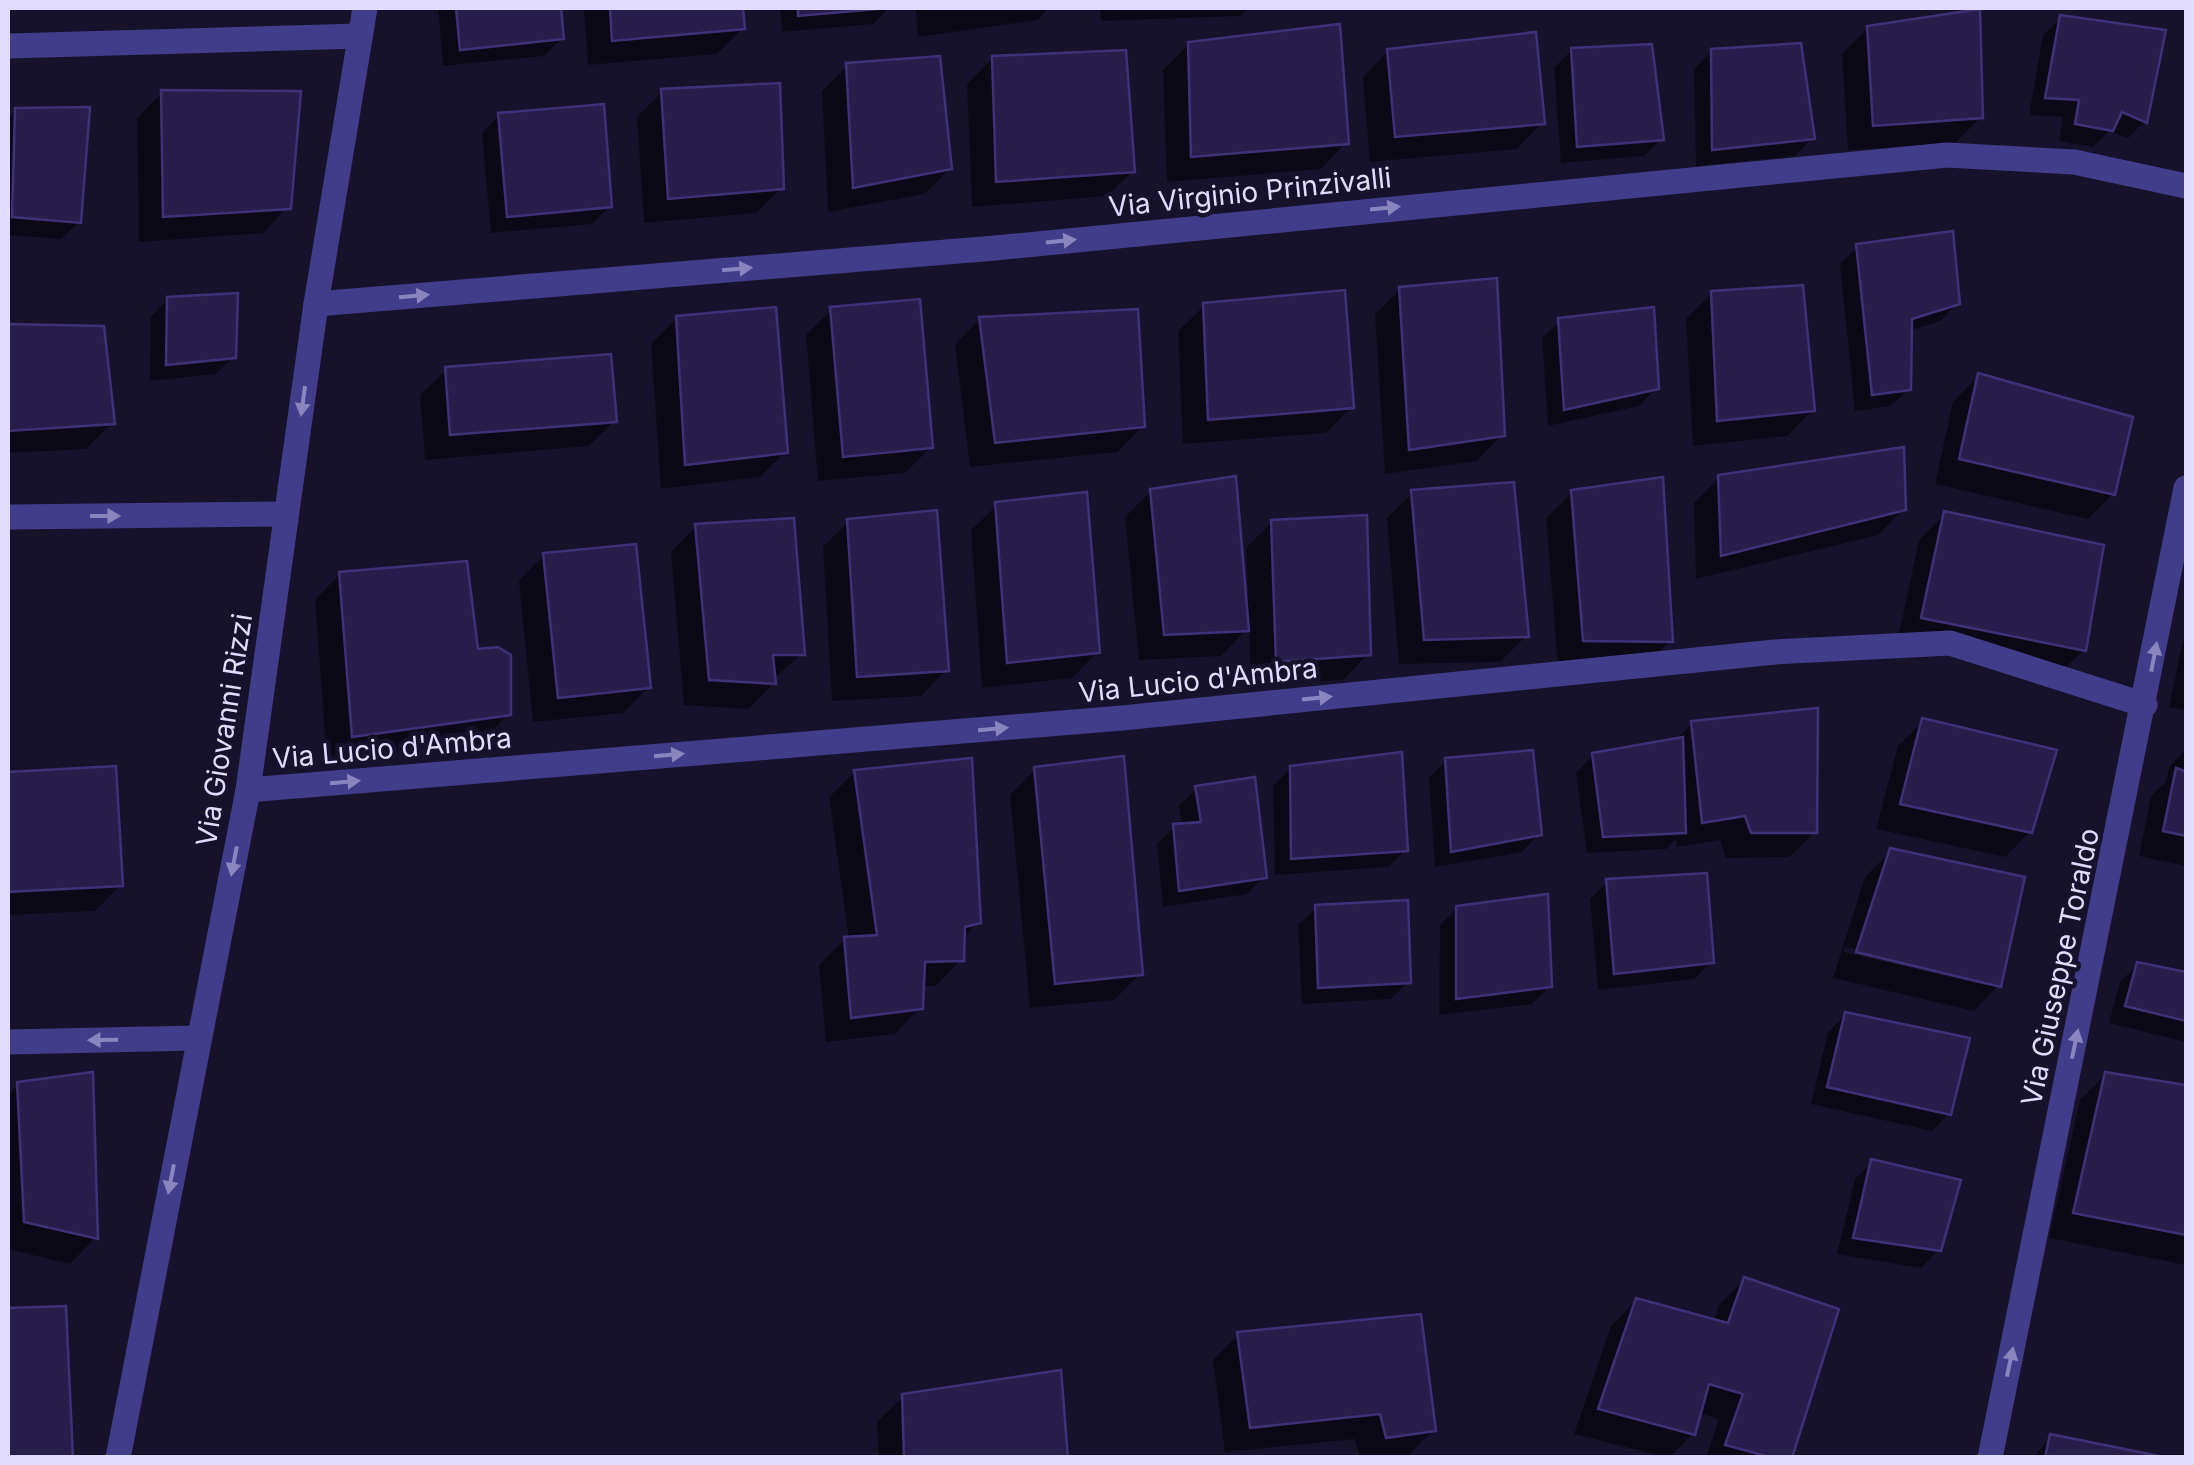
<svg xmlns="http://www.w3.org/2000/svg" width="2194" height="1465" viewBox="0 0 2194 1465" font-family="Inter,sans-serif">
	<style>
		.shadow { fill: #0007; fill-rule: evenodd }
		.building { fill: #281e4c; stroke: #403078; stroke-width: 2.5 }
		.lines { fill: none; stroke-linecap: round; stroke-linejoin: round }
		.minor { stroke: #423d8a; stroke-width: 25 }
		.oneway { fill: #8a85bf }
		.labels { text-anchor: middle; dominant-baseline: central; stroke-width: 9; stroke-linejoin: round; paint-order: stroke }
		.street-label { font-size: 28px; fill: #e1dcff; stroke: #17122c }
	</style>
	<rect width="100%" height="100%" fill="#17122c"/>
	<g class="shadow">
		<path d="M438,8H558L561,39L544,56L443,66Z"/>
		<path d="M584,8H741L743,28L717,54L588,65Z"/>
		<path d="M780,8H889L873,24L782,32Z"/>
		<path d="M916,8H1049L1037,20L918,37Z"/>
		<path d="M1100,8H1249L1240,16L1101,21Z"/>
		<path d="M2061,18L2145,121L2128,138L2109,131L2093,147L2059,141L2063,117L2029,115L2043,35Z"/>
		<path d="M1868,28L1981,117L1955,143L1848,150L1842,54Z"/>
		<path d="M1189,44L1346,143L1321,169L1167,182L1163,70Z"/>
		<path d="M1572,50L1662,139L1644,156L1561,163L1554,68Z"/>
		<path d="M1388,51L1542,123L1517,149L1370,162L1363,77Z"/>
		<path d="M1712,51L1812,138L1795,156L1696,166L1694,69Z"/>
		<path d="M993,58L1133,171L1107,196L972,207L967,84Z"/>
		<path d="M847,66L950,169L924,194L828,212L822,91Z"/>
		<path d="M663,91L782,188L756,213L644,223L637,117Z"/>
		<path d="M162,93L288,207L263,233L139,242L137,118Z"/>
		<path d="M16,110L79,222L61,239L8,235V119Z"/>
		<path d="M499,116L610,206L592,224L491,233L482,133Z"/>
		<path d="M1858,247L1957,304L1940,321L1909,331V389L1891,406L1855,411L1840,264Z"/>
		<path d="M1400,289L1502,435L1477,461L1385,474L1375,315Z"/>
		<path d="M1712,293L1813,410L1787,436L1693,446L1686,319Z"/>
		<path d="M168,299L233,357L216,374L150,381L151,317Z"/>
		<path d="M1204,306L1352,407L1326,433L1183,444L1178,331Z"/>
		<path d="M831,310L931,447L905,473L818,481L806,335Z"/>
		<path d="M677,318L785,452L760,477L661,489L651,344Z"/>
		<path d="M980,319L1143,426L1117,452L970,467L955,345Z"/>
		<path d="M1560,321L1656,388L1639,406L1548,426L1542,338Z"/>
		<path d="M8,326L102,328L112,423L86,449L8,453Z"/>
		<path d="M446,370L614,421L589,446L425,460L420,395Z"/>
		<path d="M1978,376L2113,494L2088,519L1935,484L1953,402Z"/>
		<path d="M1719,477L1904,509L1878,535L1696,579L1694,503Z"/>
		<path d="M1151,491L1244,594H1248L1246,548L1272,522L1368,654L1343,680L1251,686L1249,627L1221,656L1139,660L1125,517Z"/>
		<path d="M1413,493L1526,636L1500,662L1399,664L1387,518Z"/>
		<path d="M1572,493L1670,641L1645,666H1558L1546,518Z"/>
		<path d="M997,505L1098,652L1072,678L982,688L971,530Z"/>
		<path d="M1945,514L2084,650L2058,675L1897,643L1919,540Z"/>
		<path d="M848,522L946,670L921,696L832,701L823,547Z"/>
		<path d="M696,526L802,654L773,679L774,683L748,709L684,705L671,552Z"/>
		<path d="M544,555L649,687L623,713L533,722L519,581Z"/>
		<path d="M340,574L476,651L508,714L483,740L327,761L315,600Z"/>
		<path d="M2186,626V710L2169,707Z"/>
		<path d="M1923,721L2030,832L2005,857L1876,829L1898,746Z"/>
		<path d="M1692,724L1815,832L1789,857L1726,858L1720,840L1677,847L1676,839L1666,849L1587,853L1576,773L1593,756L1674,741Z"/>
		<path d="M2186,749V866L2139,856L2151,796L2165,783L2170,766Z"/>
		<path d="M1446,761L1539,834L1522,852L1435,867L1429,778Z"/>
		<path d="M1291,768L1406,850L1388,867L1275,875L1273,786Z"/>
		<path d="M113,769L121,885L95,911L8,915V775Z"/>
		<path d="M1035,769L1140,974L1114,1000L1030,1008L1010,795Z"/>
		<path d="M855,772L978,922L962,939L961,960L936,986H921L920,1008L895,1034L826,1042L819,965L845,939H849L829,797Z"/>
		<path d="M1196,789L1264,877L1247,894L1163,907L1157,844L1175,827L1182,826L1179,806Z"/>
		<path d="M1891,851L1999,985L1974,1011L1833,978L1865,877ZM1845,947L1984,980V985L1844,952Z"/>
		<path d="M1607,882L1711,962L1694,979L1598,990L1590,899Z"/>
		<path d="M1316,908L1408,982L1391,999L1302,1004L1298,925Z"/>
		<path d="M1457,908L1550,986L1532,1004L1439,1015L1440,925Z"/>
		<path d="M2137,965L2186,974V1042L2109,1023L2120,982Z"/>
		<path d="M1845,1015L1949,1113L1932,1131L1811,1104L1828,1032Z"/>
		<path d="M2105,1075L2186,1087V1265L2049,1238L2080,1100Z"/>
		<path d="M19,1084L95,1238L70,1264L8,1249V1095Z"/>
		<path d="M1872,1162L1938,1250L1921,1268L1837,1254L1855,1179Z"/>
		<path d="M1744,1280L1789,1458H1706L1719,1419L1699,1413L1693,1433L1669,1458L1574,1434L1611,1326L1636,1301L1713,1322L1719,1305Z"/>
		<path d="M64,1309L71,1458H8V1310Z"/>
		<path d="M1238,1335L1433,1430L1408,1456L1397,1458H1360L1355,1439L1225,1452L1213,1360Z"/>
		<path d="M903,1397L1066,1458H879L877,1422Z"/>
		<path d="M2051,1437L2154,1458H2033Z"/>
	</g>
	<g class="building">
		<path d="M456,8H561L564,39L460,50Z"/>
		<path d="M610,8H743L745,29L612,41Z"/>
		<path d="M798,8H889L798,16Z"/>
		<path d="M1980,9L1983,118L1873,126L1867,26Z"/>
		<path d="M2060,15L2166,30L2147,123L2122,112L2113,131L2075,124L2079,100L2045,98Z"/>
		<path d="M1340,24L1349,144L1191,157L1188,42Z"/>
		<path d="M1536,32L1545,124L1395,137L1387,49Z"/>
		<path d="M1801,43L1815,139L1712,150L1711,49Z"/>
		<path d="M1652,44L1664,140L1577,147L1571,48Z"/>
		<path d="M1126,50L1135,172L996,182L992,56Z"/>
		<path d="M940,56L952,169L853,188L846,63Z"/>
		<path d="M780,83L784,189L668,199L661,89Z"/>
		<path d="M161,90L301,91L291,209L163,217Z"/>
		<path d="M604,104L612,207L507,217L498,113Z"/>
		<path d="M90,107L81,223L12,217L15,108Z"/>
		<path d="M1953,231L1960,304L1912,319L1911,390L1872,395L1856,244Z"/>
		<path d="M1497,278L1505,436L1409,450L1399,287Z"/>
		<path d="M1803,285L1815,411L1717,421L1711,291Z"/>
		<path d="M1345,290L1354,408L1208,420L1203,303Z"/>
		<path d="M238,293L236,358L166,365L167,297Z"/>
		<path d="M920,299L933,448L843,457L830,307Z"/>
		<path d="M776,307L788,453L685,465L676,316Z"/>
		<path d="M1654,307L1659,389L1564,410L1558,318Z"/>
		<path d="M1138,309L1145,427L995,443L979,317Z"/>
		<path d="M8,324L104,326L115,424L8,431Z"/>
		<path d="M611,354L617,422L450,435L445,367Z"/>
		<path d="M1978,373L2133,417L2115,495L1959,459Z"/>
		<path d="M1904,447L1906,510L1721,556L1718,475Z"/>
		<path d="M1236,476L1249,631L1164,635L1150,489Z"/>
		<path d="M1663,477L1673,642L1583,641L1571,490Z"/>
		<path d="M1514,482L1529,637L1424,640L1411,490Z"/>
		<path d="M1087,492L1100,653L1007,663L995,502Z"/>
		<path d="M937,510L949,671L857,677L847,519Z"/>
		<path d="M1944,511L2104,545L2086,651L1921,618Z"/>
		<path d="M1367,515L1371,655L1276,662L1271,520Z"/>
		<path d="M794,518L805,655H773L776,684L709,680L695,524Z"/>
		<path d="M636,544L651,688L558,698L543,553Z"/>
		<path d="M467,561L478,649L498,647L511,655V715L352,737L339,572Z"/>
		<path d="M1818,708L1817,833H1751L1745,816L1702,823L1691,721Z"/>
		<path d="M1922,718L2057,750L2032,833L1900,804Z"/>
		<path d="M1683,737L1686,833L1603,837L1592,753Z"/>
		<path d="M1533,750L1542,835L1451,852L1445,758Z"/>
		<path d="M1402,752L1408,851L1291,859L1290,766Z"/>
		<path d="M1124,756L1143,975L1055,984L1034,767Z"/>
		<path d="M972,758L981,923L965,927L964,961L925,962L923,1009L851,1018L844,937L877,935L854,770Z"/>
		<path d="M2186,765V836L2163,831L2176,768L2185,771Z"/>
		<path d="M116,766L123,886L8,892V772Z"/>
		<path d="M1255,777L1267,878L1179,891L1173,824L1201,822L1195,786Z"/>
		<path d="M1890,848L2025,877L2001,987L1856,952Z"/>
		<path d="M1707,873L1714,963L1614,974L1606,879Z"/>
		<path d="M1548,894L1552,987L1456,999V906Z"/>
		<path d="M1408,900L1411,983L1318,988L1315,905Z"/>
		<path d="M2137,962L2186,972V1021L2125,1006Z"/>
		<path d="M1845,1012L1970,1038L1951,1115L1827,1087Z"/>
		<path d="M93,1072L98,1239L24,1222L17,1082Z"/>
		<path d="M2105,1072L2186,1085V1235L2073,1213Z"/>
		<path d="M1871,1159L1961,1180L1941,1251L1853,1238Z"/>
		<path d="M1744,1277L1839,1309L1792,1458H1773L1725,1445L1743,1394L1709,1384L1695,1435L1598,1409L1636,1298L1728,1323Z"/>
		<path d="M66,1306L73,1458H8V1308Z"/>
		<path d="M1421,1314L1436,1431L1386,1438L1380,1414L1250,1428L1237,1332Z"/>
		<path d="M1061,1370L1068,1458H904L902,1394Z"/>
		<path d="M2050,1434L2164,1457L2045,1458Z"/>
	</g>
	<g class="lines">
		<g class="minor">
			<path d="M8,46L359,36"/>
			<path d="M316,304L995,248L1947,155L2074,162L2186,186"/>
			<path d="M8,517L286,514"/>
			<path d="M248,790L1122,718L1775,652L1950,643L2145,705"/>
			<path d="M8,1042L198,1038"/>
			<path d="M118,1458L248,790L316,304L365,8"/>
			<path d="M1990,1458L2186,488"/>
		</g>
	</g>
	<defs><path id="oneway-solid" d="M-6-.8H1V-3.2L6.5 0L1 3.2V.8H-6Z" transform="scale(2.5)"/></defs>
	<g class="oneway">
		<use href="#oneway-solid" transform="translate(1385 208) rotate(-6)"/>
		<use href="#oneway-solid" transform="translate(1061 241) rotate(-6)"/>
		<use href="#oneway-solid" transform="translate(737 269) rotate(-5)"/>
		<use href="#oneway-solid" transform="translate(414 296) rotate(-5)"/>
		<use href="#oneway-solid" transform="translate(303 401) rotate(98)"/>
		<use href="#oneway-solid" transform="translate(105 516)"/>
		<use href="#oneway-solid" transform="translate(2154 657) rotate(-79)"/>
		<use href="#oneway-solid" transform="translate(1317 698) rotate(-6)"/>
		<use href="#oneway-solid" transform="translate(993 729) rotate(-5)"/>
		<use href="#oneway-solid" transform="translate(669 755) rotate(-5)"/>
		<use href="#oneway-solid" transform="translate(345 782) rotate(-5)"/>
		<use href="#oneway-solid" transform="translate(234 861) rotate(101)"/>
		<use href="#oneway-solid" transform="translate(103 1040) rotate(179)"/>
		<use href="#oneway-solid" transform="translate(2075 1044) rotate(-78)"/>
		<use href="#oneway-solid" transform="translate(171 1179) rotate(101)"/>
		<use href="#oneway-solid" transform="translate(2010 1362) rotate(-78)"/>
	</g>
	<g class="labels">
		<g class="street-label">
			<text transform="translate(1250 192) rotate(-6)">Via Virginio Prinzivalli</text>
			<text transform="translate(1198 680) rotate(-6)">Via Lucio d'Ambra</text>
			<text transform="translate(224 730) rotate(-81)">Via Giovanni Rizzi</text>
			<text transform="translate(392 748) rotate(-5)">Via Lucio d'Ambra</text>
			<text transform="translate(2060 967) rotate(-78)">Via Giuseppe Toraldo</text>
		</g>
	</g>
	<rect width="2194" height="1465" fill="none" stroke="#e1dcff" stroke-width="20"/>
</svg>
